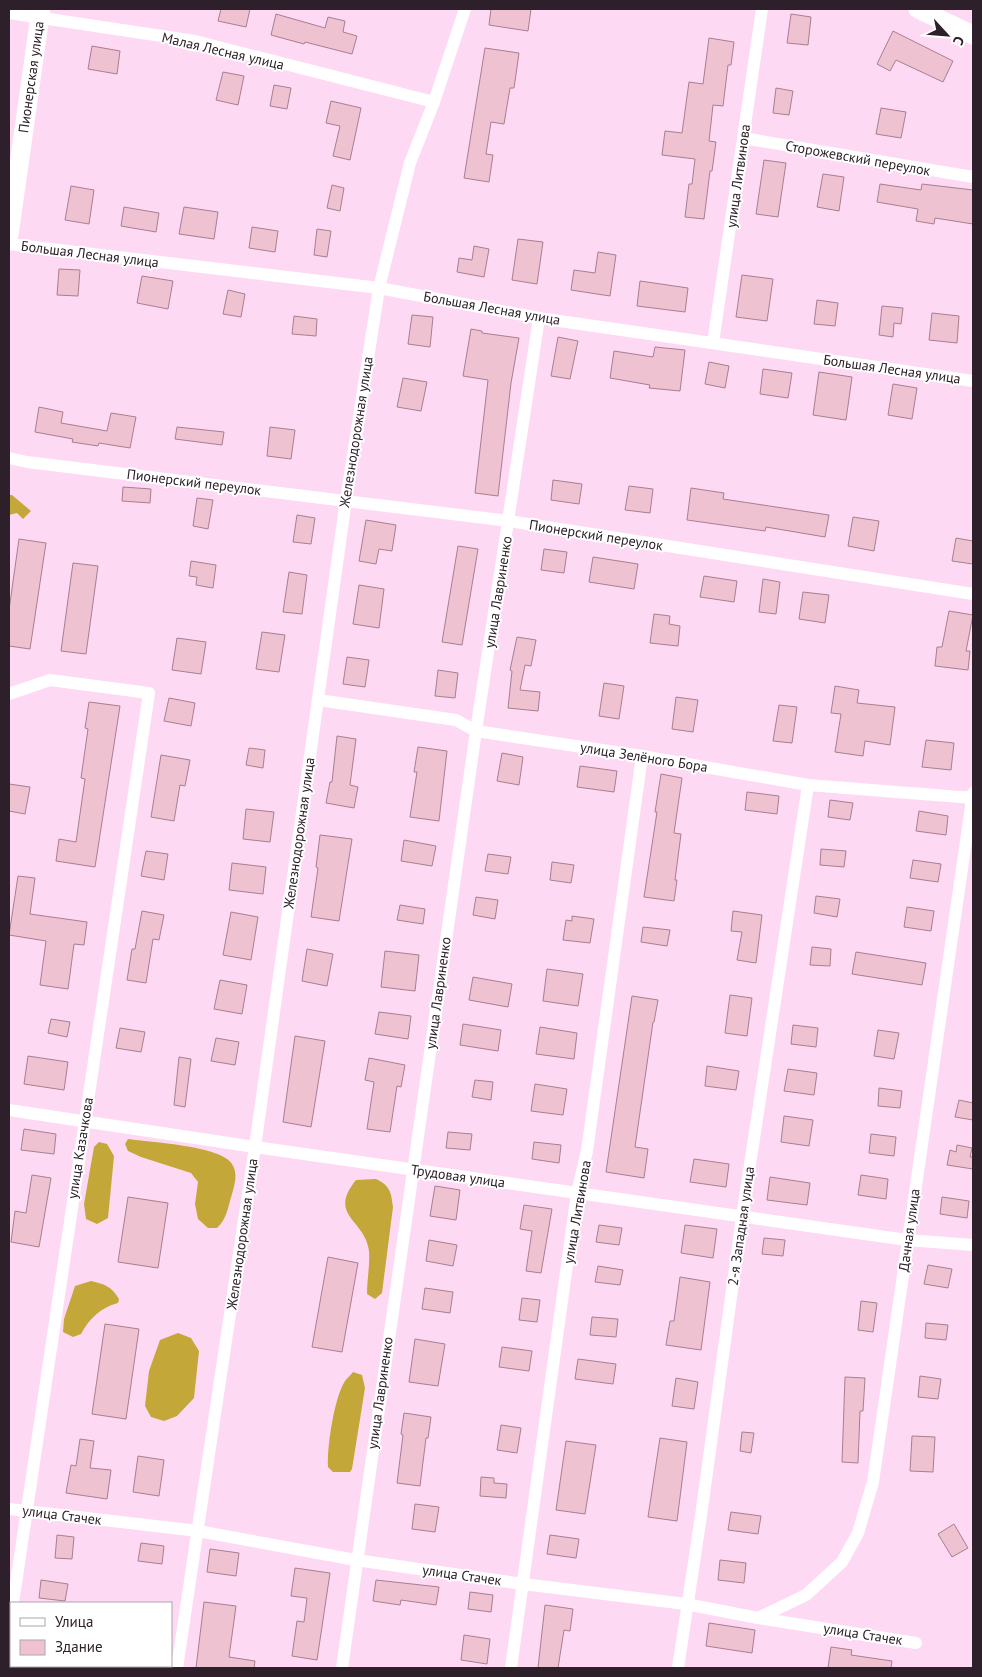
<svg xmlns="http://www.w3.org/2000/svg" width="982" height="1677" viewBox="0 0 982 1677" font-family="'PT Sans',sans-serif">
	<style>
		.forest { fill: #c3a839 }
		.building { fill: #efc2d2; stroke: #a87f8e }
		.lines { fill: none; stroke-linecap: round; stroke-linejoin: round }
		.street { stroke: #fff; stroke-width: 12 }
		.secondary { stroke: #fff; stroke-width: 19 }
		.labels { text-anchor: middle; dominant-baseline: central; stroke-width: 4; stroke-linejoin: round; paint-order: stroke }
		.street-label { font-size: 14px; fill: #2d202a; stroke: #fff }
	</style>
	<rect width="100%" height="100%" fill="#fed9f4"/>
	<g class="forest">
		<path d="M9,495H12L31,511L23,519L17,513L9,515Z"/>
		<path d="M128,1139C149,1142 222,1146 232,1164C238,1173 235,1184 232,1194C228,1207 227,1219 217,1228H208L198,1219L195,1204L198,1182L191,1173L141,1157L128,1151L125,1144Z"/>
		<path d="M99,1142L107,1144L114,1156L108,1218L97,1224L86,1219L84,1204L94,1147Z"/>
		<path d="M376,1179C390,1186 391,1191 393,1207L382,1293L375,1299L367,1294C367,1280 370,1265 369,1251C365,1219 327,1216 356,1180Z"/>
		<path d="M91,1281C105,1284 112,1287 119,1299L118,1303C100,1308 90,1318 81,1334L73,1337L63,1332L64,1319L75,1286Z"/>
		<path d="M178,1333L191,1338L199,1351L194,1398L177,1416L164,1421L151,1417L145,1406L149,1371L160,1340Z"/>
		<path d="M353,1372L362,1375L365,1388L352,1469L350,1472H333L328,1467C327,1447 334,1398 345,1381C347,1378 351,1375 353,1372Z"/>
	</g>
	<g class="building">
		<path d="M221,9H250L246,27L218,21Z"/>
		<path d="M491,9H531L528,31L489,25Z"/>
		<path d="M276,14L325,28L328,17L345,21L343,32L357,36L352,54L305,42L304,44L271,35Z"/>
		<path d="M791,14L811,17L808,45L787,43Z"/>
		<path d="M893,31L953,61L943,82L896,60L890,71L877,64Z"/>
		<path d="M709,38L734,42L731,65H728L723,106L713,105L709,141L716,142L712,171H710L704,219L685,217L689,184H692L695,159L662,155L665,131L682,133L689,82L703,84Z"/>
		<path d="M92,46L120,51L117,74L88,69Z"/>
		<path d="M485,48L519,53L514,88H510L504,124L491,122L486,154L493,155L489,182L464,178Z"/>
		<path d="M223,72L244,76L238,105L216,100Z"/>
		<path d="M274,85L291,88L287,109L270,106Z"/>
		<path d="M776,88L793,91L789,115L773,113Z"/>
		<path d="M331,101L361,108L350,160L333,156L340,126L326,123Z"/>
		<path d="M881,108L906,112L901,138L876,134Z"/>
		<path d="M764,160L786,163L778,217L756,214Z"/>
		<path d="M823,174L844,177L839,211L817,207Z"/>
		<path d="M880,184L921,190L922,184L973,190V224L935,218L934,224L916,221L918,209L877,202Z"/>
		<path d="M332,185L344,188L340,211L327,208Z"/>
		<path d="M71,186L94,190L89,224L65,220Z"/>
		<path d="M124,207L159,213L156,232L121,226Z"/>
		<path d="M184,207L218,212L214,239L179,234Z"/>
		<path d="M252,227L278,231L275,252L249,248Z"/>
		<path d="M317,229L331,231L327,257L314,255Z"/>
		<path d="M518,239L543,242L537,284L512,280Z"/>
		<path d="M474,246L489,249L484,277L457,272L459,258L472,260Z"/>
		<path d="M598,252L616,255L610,296L571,290L574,270L595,273Z"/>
		<path d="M59,269L80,270L78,296L57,295Z"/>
		<path d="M742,275L773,279L767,321L736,317Z"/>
		<path d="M142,276L173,281L168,309L137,303Z"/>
		<path d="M640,281L688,288L685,312L637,306Z"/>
		<path d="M228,290L245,294L241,317L223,314Z"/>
		<path d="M817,300L838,303L835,326L814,324Z"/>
		<path d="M882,306L903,308L901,324L894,323L893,337L879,335Z"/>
		<path d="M932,313L959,316L957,343L929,340Z"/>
		<path d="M412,315L433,317L430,347L408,344Z"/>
		<path d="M294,316L317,319L316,336L292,334Z"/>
		<path d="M471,329L482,331V333L519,338L511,383L498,496L475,493L488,380L463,376Z"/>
		<path d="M558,337L578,341L570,379L551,376Z"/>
		<path d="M655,347L685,350L680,391L649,388L650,385L610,378L614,351L653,357Z"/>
		<path d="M709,362L729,366L725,388L705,384Z"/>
		<path d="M763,369L792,373L788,398L760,394Z"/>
		<path d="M819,372L852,377L846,420L813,415Z"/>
		<path d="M403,378L427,382L421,411L397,407Z"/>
		<path d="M893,384L917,388L912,419L888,415Z"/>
		<path d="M39,407L63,412L61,423L107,431L111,413L136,417L130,448L99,443L98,446L72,442L73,439L35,432Z"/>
		<path d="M177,427L224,432L222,445L175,439Z"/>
		<path d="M270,427L295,430L291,459L267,456Z"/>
		<path d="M553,480L582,484L579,504L551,500Z"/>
		<path d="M629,486L653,489L650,513L625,510Z"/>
		<path d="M123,487L151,489L150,503L122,501Z"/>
		<path d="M691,488L724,493L723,499L829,515L825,537L766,527L765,531L687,520Z"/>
		<path d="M197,498L213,500L208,529L193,526Z"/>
		<path d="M297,515L315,518L311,544L293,542Z"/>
		<path d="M853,517L879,521L874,551L848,546Z"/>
		<path d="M366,520L396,525L392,551L379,549L376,564L359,561Z"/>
		<path d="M956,538L973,541V564L952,561Z"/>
		<path d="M19,539L46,543L30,649L9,646V610Z"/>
		<path d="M458,546L478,549L462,645L442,642Z"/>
		<path d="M544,549L567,552L564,573L541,570Z"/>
		<path d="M593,557L638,564L634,589L589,582Z"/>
		<path d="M191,561L216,565L213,588L196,585L197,577L189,576Z"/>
		<path d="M73,563L98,566L86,654L61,651Z"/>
		<path d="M289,572L307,575L302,614L283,612Z"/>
		<path d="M704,576L737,581L734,602L700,597Z"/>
		<path d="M763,579L780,582L776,614L759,612Z"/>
		<path d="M359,585L384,589L379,628L353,624Z"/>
		<path d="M803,592L829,595L825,623L799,619Z"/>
		<path d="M949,611L973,615L966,651H970L968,670L935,666L937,647H942Z"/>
		<path d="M654,614L670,616L669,624L680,626L678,646L650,643Z"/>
		<path d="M262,632L285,635L279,672L256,669Z"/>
		<path d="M517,637L536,640L531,666L525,665L520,690L540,692L538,711L508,708L512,671L510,670Z"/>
		<path d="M177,638L206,642L201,674L172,670Z"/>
		<path d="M347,657L369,660L365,687L343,684Z"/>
		<path d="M438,670L458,673L455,698L435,696Z"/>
		<path d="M604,683L624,686L619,719L599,716Z"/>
		<path d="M835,686L859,690L857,703L895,707L890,745L865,741L863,756L835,752L841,714L831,713Z"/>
		<path d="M676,697L698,700L693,732L672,729Z"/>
		<path d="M169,698L195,703L191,726L164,721Z"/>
		<path d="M89,702L120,706L95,867L56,861L59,839L76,842L85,779L81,778L88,729L85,728Z"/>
		<path d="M779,705L797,707L792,743L773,741Z"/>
		<path d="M337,736L356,739L350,785L358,787L354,808L326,803L330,782H332Z"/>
		<path d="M926,740L954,743L951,770L922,767Z"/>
		<path d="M418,747L447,751L439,821L410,817L417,772H414Z"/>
		<path d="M249,748L265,750L263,768L246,765Z"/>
		<path d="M502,753L523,757L519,785L497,781Z"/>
		<path d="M161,755L190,760L185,786L180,785L174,821L151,817Z"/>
		<path d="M580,766L617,771L614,792L577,787Z"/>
		<path d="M661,774L682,778L674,833L681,834L675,880H677L674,901L644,897L657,812H655Z"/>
		<path d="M9,784L30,787L25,814L9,811Z"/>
		<path d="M747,792L779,796L777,814L745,810Z"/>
		<path d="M830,800L853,803L850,820L828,817Z"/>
		<path d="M246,809L274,812L270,842L243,839Z"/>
		<path d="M919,811L948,816L946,835L916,831Z"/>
		<path d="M320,835L352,839L339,921L311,917L318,868L316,867Z"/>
		<path d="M404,840L436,846L432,866L401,861Z"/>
		<path d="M821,849L846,851L844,867L820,865Z"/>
		<path d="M146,851L168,854L164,880L141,876Z"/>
		<path d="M488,854L511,857L508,874L485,871Z"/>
		<path d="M913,860L941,864L938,882L910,878Z"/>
		<path d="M552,862L574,865L571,883L550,880Z"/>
		<path d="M232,863L266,867L263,894L229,890Z"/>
		<path d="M18,876L35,878L30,914L87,922L84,945L74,944L68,989L40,985L46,941L9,935Z"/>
		<path d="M816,896L840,899L837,917L814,913Z"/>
		<path d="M476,897L498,900L495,919L473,915Z"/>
		<path d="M400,905L425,909L423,924L397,920Z"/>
		<path d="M907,907L934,911L931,931L904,927Z"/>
		<path d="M142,911L164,915L159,940L153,939L146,983L127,980L132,949H135Z"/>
		<path d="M733,911L762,915L756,963L737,960L742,932L731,931Z"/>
		<path d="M231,912L258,917L251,960L223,955Z"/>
		<path d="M572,916L594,919L590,943L563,940L566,920L572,921Z"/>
		<path d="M643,927L670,930L667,946L641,942Z"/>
		<path d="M812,947L831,949L830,966L810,965Z"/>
		<path d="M307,949L333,954L327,986L302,981Z"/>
		<path d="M385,951L419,955L415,991L381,987Z"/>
		<path d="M856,952L926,963L922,985L852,974Z"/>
		<path d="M547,969L583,974L578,1006L543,1001Z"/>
		<path d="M473,977L512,984L508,1007L469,1000Z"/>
		<path d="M220,980L247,985L242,1014L214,1009Z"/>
		<path d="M730,995L752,998L747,1036L725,1033Z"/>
		<path d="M632,996L658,1000L654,1022H653L635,1147L648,1149L644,1178L606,1172Z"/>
		<path d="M379,1012L411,1016L408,1039L375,1034Z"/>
		<path d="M51,1019L70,1022L67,1037L48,1033Z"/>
		<path d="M463,1024L501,1030L498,1051L460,1045Z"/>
		<path d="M793,1025L818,1028L816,1047L791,1044Z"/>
		<path d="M540,1027L577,1033L574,1059L536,1054Z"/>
		<path d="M120,1028L145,1032L141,1052L116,1048Z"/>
		<path d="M878,1030L899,1033L894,1059L874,1056Z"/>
		<path d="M295,1036L325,1041L311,1127L283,1122Z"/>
		<path d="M216,1038L239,1042L235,1065L211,1061Z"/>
		<path d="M28,1056L68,1062L64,1090L24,1084Z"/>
		<path d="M179,1057L191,1059L185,1107L174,1105Z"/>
		<path d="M369,1058L405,1065L401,1087L397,1086L390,1132L367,1129L374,1082L365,1080Z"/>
		<path d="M707,1066L739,1071L736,1090L705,1086Z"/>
		<path d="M788,1069L817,1073L814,1095L784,1091Z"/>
		<path d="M475,1080L493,1082L491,1100L472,1097Z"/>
		<path d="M535,1084L567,1089L563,1115L531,1111Z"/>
		<path d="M879,1088L902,1091L900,1108L878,1106Z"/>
		<path d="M959,1100L973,1103V1120L955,1117Z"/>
		<path d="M784,1116L813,1120L809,1146L781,1142Z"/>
		<path d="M24,1129L56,1134L54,1154L21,1150Z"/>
		<path d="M448,1132L472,1134L470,1150L446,1148Z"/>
		<path d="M871,1134L896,1137L894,1156L869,1153Z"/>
		<path d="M534,1142L561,1145L559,1163L532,1159Z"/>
		<path d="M957,1145L972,1148L970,1157H973V1169L947,1165L950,1150L956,1152Z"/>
		<path d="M694,1159L729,1164L726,1187L690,1182Z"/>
		<path d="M32,1175L51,1178L39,1247L11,1242L15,1211L26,1213Z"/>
		<path d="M861,1175L888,1179L886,1199L858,1195Z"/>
		<path d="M770,1177L810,1183L807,1205L767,1200Z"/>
		<path d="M435,1186L460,1190L456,1220L430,1216Z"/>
		<path d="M128,1197L168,1203L158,1268L118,1262Z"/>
		<path d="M942,1197L969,1201L967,1218L940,1214Z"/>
		<path d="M524,1205L552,1209L541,1273L526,1271L532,1231L520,1229Z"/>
		<path d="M599,1225L622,1228L619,1245L596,1242Z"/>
		<path d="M685,1225L717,1229L713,1258L681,1253Z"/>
		<path d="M764,1238L785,1240L783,1256L762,1254Z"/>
		<path d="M429,1240L457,1245L453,1266L426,1261Z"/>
		<path d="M328,1257L358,1263L342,1352L312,1347Z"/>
		<path d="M928,1265L952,1269L948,1288L924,1284Z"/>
		<path d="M598,1266L623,1270L620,1285L595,1282Z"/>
		<path d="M680,1277L710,1282L701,1350L666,1345L670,1321H674Z"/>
		<path d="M425,1288L453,1292L450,1313L422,1309Z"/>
		<path d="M522,1298L540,1300L537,1322L519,1320Z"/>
		<path d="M861,1301L877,1303L873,1332L858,1330Z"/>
		<path d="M592,1317L618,1319L616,1337L590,1335Z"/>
		<path d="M926,1323L948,1325L946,1340L925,1338Z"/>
		<path d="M105,1324L139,1329L126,1419L92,1414Z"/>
		<path d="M415,1339L445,1344L438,1386L409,1382Z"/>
		<path d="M502,1347L532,1351L529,1371L499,1367Z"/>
		<path d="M578,1359L616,1364L613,1384L575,1379Z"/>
		<path d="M920,1376L941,1379L938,1399L918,1397Z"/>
		<path d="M845,1377L865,1378L863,1411H860L858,1463L842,1462Z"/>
		<path d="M676,1378L698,1382L694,1409L672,1406Z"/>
		<path d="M404,1413L431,1417L428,1438H426L420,1486L397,1483L403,1435L401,1434Z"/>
		<path d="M501,1425L521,1428L517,1453L497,1450Z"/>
		<path d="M742,1432L754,1433L751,1453L740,1451Z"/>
		<path d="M912,1436L935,1437L933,1472L910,1471Z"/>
		<path d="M660,1438L687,1442L677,1521L648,1517Z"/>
		<path d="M80,1439L94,1441L90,1468L111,1470L107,1499L66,1493L71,1465L76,1466Z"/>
		<path d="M566,1441L596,1445L585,1514L556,1510Z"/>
		<path d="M138,1456L164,1460L159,1496L133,1492Z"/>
		<path d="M481,1477L494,1478V1483L507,1484L506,1498L480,1496Z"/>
		<path d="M415,1504L439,1507L435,1532L412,1529Z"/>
		<path d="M731,1512L761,1516L758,1534L728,1530Z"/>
		<path d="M954,1524L968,1548L952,1557L938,1534Z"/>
		<path d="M57,1535L74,1537L72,1559L55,1558Z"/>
		<path d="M550,1535L579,1539L576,1558L547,1554Z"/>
		<path d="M141,1543L164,1546L162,1564L138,1561Z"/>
		<path d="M210,1549L239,1553L236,1576L207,1572Z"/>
		<path d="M720,1560L746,1563L744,1583L718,1580Z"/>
		<path d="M295,1568L330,1573L317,1660L292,1656L297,1621L304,1622L307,1598L291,1596Z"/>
		<path d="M41,1580L68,1584L65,1601L39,1598Z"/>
		<path d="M376,1580L439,1587L436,1605L401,1600L400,1605L373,1601Z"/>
		<path d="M470,1592L493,1595L491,1612L468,1609Z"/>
		<path d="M204,1602L236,1606L229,1657L255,1661L254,1668H196Z"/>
		<path d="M545,1605L573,1609L570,1631L564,1630L558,1668H538Z"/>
		<path d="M709,1623L755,1630L752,1653L706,1646Z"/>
		<path d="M464,1635L490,1639L487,1664L461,1660Z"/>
		<path d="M831,1647L852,1650L851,1655L892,1661L891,1668H828Z"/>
	</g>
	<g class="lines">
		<g class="street">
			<path d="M9,13L195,41L434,102"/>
			<path d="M743,138L973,177"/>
			<path d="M9,244L379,288L539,318L973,381"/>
			<path d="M713,343L762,9"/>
			<path d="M9,458L27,462L509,521L973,594"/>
			<path d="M9,694L50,680L149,693L13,1603"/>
			<path d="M318,700L456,720L476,731L642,756L808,785L973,798"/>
			<path d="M9,1110L255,1147L907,1240L973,1245"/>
			<path d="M9,1509L198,1531L356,1560L523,1584L686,1604L758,1618L916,1643"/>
			<path d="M758,1618L806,1595L842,1562L858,1533L873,1482L973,793"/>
			<path d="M9,1629L11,1612"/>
			<path d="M177,1668L255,1147L346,500L379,288L410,163L434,102L465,9"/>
			<path d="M342,1668L476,731L539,318"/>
			<path d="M511,1668L577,1193L587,1151L642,756"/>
			<path d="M678,1668L701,1516L742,1217L808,785"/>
		</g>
		<g class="secondary">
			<path d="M918,9L973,35"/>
			<path d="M9,235L41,9"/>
		</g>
	</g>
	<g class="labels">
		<g class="street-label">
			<text transform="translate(223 51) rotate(13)">Малая Лесная улица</text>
			<text transform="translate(31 77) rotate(-82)">Пионерская улица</text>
			<text transform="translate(858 158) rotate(10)">Сторожевский переулок</text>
			<text transform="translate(738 176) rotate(-82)">улица Литвинова</text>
			<text transform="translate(90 254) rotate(7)">Большая Лесная улица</text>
			<text transform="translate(492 308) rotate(10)">Большая Лесная улица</text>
			<text transform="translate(892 369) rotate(8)">Большая Лесная улица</text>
			<text transform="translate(356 432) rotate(-81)">Железнодорожная улица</text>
			<text transform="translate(194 482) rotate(7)">Пионерский переулок</text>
			<text transform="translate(596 535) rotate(9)">Пионерский переулок</text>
			<text transform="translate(498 592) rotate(-81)">улица Лавриненко</text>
			<text transform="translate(644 757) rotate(9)">улица Зелёного Бора</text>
			<text transform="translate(299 833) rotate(-82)">Железнодорожная улица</text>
			<text transform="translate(438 993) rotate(-82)">улица Лавриненко</text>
			<text transform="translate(80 1148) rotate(-81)">улица Казачкова</text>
			<text transform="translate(458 1176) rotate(8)">Трудовая улица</text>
			<text transform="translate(577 1212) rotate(-80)">улица Литвинова</text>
			<text transform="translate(741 1226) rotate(-82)">2-я Западная улица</text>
			<text transform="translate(909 1230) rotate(-82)">Дачная улица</text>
			<text transform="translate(242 1234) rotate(-82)">Железнодорожная улица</text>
			<text transform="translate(380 1393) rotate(-82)">улица Лавриненко</text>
			<text transform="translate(62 1515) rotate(7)">улица Стачек</text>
			<text transform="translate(462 1575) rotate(8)">улица Стачек</text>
			<text transform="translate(863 1634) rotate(9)">улица Стачек</text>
		</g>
	</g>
	<rect width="982" height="1677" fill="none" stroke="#2d202a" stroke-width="20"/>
	<rect x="10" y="1602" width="162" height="65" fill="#ffffff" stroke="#aba6aa"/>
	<rect x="20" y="1618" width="25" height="8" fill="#ffffff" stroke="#aba6aa"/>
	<text x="55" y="1627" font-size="15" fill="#2d202a">Улица</text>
	<rect x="20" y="1640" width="25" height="15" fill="#efc2d2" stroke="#aba6aa"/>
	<text x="55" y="1652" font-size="15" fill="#2d202a">Здание</text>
	<g transform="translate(947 35) rotate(116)" stroke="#ffffff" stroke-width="4" paint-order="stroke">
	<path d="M0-4L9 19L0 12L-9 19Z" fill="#2d202a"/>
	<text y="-8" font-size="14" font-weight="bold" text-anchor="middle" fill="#2d202a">С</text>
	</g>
</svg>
